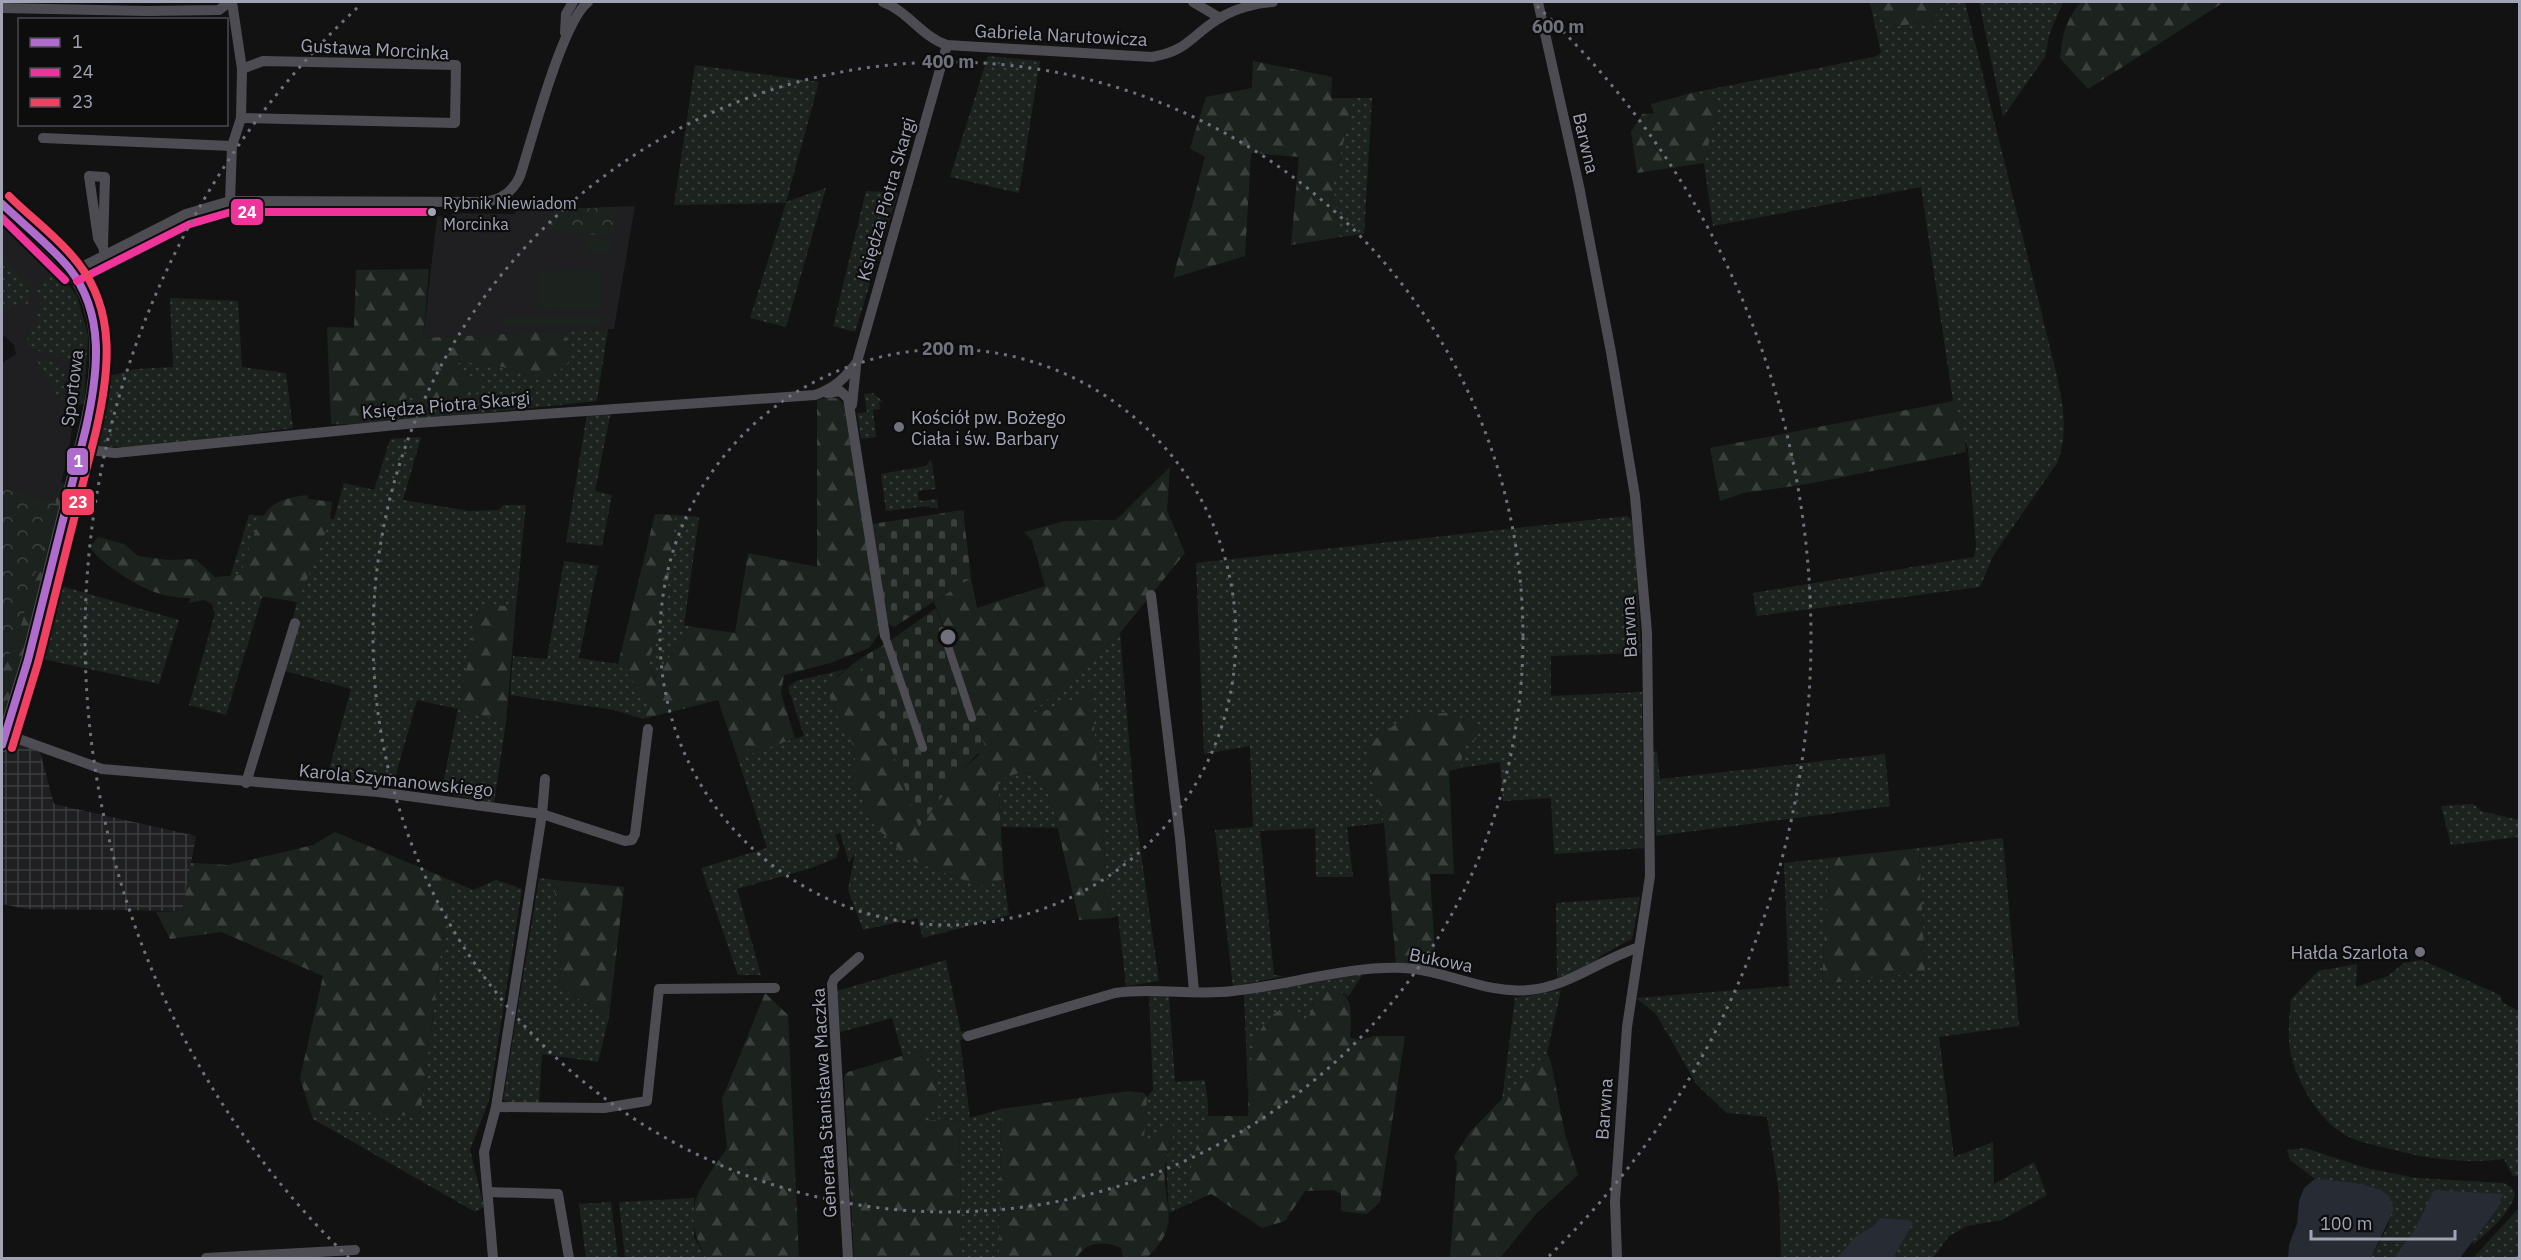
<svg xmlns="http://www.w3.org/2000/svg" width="2521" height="1260" viewBox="0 0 2521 1260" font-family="'IBM Plex Sans',sans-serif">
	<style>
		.built { fill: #1f1f21 }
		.industrial { fill: url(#industrial-grid) }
		.grass { fill: url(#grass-dots) }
		.forest { fill: url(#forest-firs) }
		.cemetery { fill: url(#cemetery-stones) }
		.park { fill: url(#park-crowns) }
		.pitch { fill: #1c231e }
		.water { fill: #262b34 }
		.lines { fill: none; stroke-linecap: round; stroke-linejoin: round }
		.pedestrian { stroke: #4c4c52; stroke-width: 8 }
		.minor { stroke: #4c4c52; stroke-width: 10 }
		.tertiary { stroke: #4c4c52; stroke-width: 14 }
		.bus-1-casing { stroke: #0d0d0e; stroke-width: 12 }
		.bus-2-casing { stroke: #0d0d0e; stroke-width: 12 }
		.bus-3-casing { stroke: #0d0d0e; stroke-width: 12 }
		.bus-1 { stroke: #b06ccc; stroke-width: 8 }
		.bus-2 { stroke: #ef339a; stroke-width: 8 }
		.bus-3 { stroke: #f24062; stroke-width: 8 }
		.ring { fill: none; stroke: #70717c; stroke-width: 3; stroke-dasharray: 3 6 }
		.bus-dot { fill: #a2a4b5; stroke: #0d0d0e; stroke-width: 2 }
		.poi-dot { fill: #70717c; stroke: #0d0d0e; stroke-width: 2 }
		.labels { text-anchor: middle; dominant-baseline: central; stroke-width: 4.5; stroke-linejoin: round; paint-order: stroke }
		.bus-label { font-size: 16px; fill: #a2a4b5; stroke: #0d0d0e; text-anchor: start }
		.street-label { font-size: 18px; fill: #a2a4b5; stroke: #0d0d0e }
		.poi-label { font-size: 18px; fill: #a2a4b5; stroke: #0d0d0e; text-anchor: start }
		.centre { fill: #70717c; stroke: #0d0d0e; stroke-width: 3 }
		.ring-label { font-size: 18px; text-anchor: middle; font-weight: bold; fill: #70717c; stroke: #0d0d0e; stroke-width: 4.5; stroke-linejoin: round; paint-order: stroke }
		.line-badge { stroke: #0d0d0e; stroke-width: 2 }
		.badge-label { font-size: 16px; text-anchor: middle; font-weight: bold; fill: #fff }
	</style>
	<defs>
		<pattern id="industrial-grid" width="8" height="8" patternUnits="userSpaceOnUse" patternTransform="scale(1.5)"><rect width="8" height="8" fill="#1f1f21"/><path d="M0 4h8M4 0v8" fill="none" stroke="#3c3d3f"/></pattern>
		<pattern id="grass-dots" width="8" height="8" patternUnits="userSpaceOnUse" patternTransform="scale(1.5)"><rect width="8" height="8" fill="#1c231e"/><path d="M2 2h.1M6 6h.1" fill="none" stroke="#3a403c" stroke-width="1.8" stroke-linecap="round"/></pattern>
		<pattern id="forest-firs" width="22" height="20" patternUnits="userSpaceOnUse" patternTransform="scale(1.5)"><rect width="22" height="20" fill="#1c231e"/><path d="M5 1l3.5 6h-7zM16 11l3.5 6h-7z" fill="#3a403c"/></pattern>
		<pattern id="cemetery-stones" width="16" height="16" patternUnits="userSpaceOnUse" patternTransform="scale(1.5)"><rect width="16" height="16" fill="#1c231e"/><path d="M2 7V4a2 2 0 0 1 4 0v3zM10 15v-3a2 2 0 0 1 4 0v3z" fill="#3a403c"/></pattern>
		<pattern id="park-crowns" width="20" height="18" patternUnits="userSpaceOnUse" patternTransform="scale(1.5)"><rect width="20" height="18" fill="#1c231e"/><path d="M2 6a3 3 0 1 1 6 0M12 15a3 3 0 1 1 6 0" fill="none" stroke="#3a403c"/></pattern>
	</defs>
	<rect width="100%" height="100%" fill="#121213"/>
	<g class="built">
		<path d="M635,206L614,329L423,338L437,216L451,217L452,213L515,214L516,211Z"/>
		<path d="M2,215L54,265L77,296L85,340L68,456L56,502L2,487V363L16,354L14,345L2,334Z"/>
	</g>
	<path class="industrial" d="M8,739L40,752L54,804L196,836L182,911L27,909L2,904V758Z"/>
	<g class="grass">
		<path d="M1946,2H1965L2057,376C2063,406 2069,433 2057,463L1993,556L1980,587L1757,616L1753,593L1974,557L1976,545L1968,449L1953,401L1921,187L1713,226L1704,163L1717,109L1713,98L1696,92L1874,57L1881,53L1872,12L1897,26L1930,22Z"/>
		<path d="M1979,2H2063L2049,35L2045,57L2003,117Z"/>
		<path d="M988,56L1040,61L1019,193L950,177Z"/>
		<path d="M695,65L819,82L786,202L826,188L786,327L750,318L786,203L674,205Z"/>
		<path d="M1354,98H1372L1364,234L1340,237L1333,186Z"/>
		<path d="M866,191L898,193L855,332L833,326Z"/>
		<path d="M3,259L32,287L27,306L17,304L2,311Z"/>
		<path d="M47,266L77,296L85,340L81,363L36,350L26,344L30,330H33L41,299H44L36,291C46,284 50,278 47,266Z"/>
		<path d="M170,298L238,301L242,367L286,373L293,428L158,446L92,447L102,378L136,369L173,367Z"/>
		<path d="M608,329L597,401L394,422L403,409L405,398L415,396L437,407L479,381L448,363C491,362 504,366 544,382L571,348L563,331Z"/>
		<path d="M38,358L50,361L65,372L62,403L36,359Z"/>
		<path d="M873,393L883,402H879L880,409L873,410L876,437L861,439L857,413L867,412L864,394Z"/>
		<path d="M611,411L595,491L612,495L602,546L566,542L587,414Z"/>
		<path d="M421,437L403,500L469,511L499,510L503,505H526L516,607L479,605L459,709L506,722L494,803L441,793L458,709L417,700L393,785L326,780L351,689L285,671L300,619L293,617L297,602L263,595L226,715L189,705L215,613L212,604L204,600L189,603L193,585L225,594L249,515L334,519L344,483L374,490L390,439Z"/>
		<path d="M931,459L936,489L918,491L919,501L937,499L938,508H930L929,506L886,511L881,474L926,466Z"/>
		<path d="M675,515L699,517L684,625L694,627L661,667L657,679L648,664L667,596Z"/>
		<path d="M1627,516L1634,522L1641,653L1551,656V696L1642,692L1644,848L1554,854L1551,798L1503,801L1500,762L1461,768L1463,745L1475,727L1452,712L1435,716L1369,762L1384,823L1347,827L1353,877H1316L1315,828L1260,831L1274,975L1284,976L1233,987L1215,830L1253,827L1250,746L1204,754L1196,563Z"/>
		<path d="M564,561L598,566L579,658L618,664L650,700L643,719L614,710L510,695L513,656L547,659Z"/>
		<path d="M58,585L179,620L159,684L38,658Z"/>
		<path d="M1120,633L1135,811L1159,981L1126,986L1118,916L1110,918L1091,690L1053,710L1032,713Z"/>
		<path d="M846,669L836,677L830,699L852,743L856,763L853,780L876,829L893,841L903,857L979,886L1004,879L1009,915L923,938L917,918L863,930L848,890L855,853L849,862L840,833L835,835L840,847L836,858L811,868L737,889L761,975H738L701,868L767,848L738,759L766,747L804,736L788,687L796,681Z"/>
		<path d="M1657,751L1660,779L1885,754L1890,806L1656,836L1653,752Z"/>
		<path d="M1037,772L1051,799L1058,828L1001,827L998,779L1019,773Z"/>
		<path d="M2473,804L2481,811L2519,820V837L2451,845L2441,806Z"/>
		<path d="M2003,838L2019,1026L1939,1037L1954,1157L1993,1142L1994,1184L2034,1162L2047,1195L2002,1220L1967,1226L1949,1236L1933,1258H1781L1779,1192L1767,1117L1727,1113L1697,1085L1656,1014L1636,998L1789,986L1784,863L1829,858L1822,984L1925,972L1919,848Z"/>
		<path d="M539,878L554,880L561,966L559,987L609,1017L598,1062L542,1054L539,1104H510L503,1100Z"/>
		<path d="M450,880L473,890L496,880L522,889L489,1100L470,1150L484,1207L475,1212L313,1119L309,1107L420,1117Z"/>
		<path d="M1640,897L1632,939L1602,955L1592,964L1557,978L1556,903Z"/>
		<path d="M946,960L961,1032L965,1031V1038L960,1040L970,1118L1001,1109L999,1258H962L959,1121L942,1119L918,1123L926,1110L939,1100V1088L924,1049L903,1056L892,1018L840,1032L836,991Z"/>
		<path d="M2422,960L2500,995L2503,1003L2519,1011V1176H2513L2504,1159C2466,1164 2427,1159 2390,1149C2371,1144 2350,1141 2335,1128C2312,1110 2290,1069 2289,1040C2288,1026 2290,1012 2291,999L2318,971L2357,964L2356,987L2388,976L2404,963Z"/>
		<path d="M1363,974L1348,997L1344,993L1313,1003L1310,1018L1304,1022L1269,1019C1253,1043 1251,1066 1248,1094L1244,994Z"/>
		<path d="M1561,990L1547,1053L1502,1100L1515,998Z"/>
		<path d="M1149,994L1169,996L1175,1082L1205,1080C1206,1092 1210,1108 1207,1119C1199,1152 1183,1165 1195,1201L1169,1213L1166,1160L1175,1128L1171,1124L1161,1132L1155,1142L1143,1137L1147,1097L1153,1090Z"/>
		<path d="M2305,1148L2366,1168L2416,1178L2504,1183L2511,1187L2515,1194C2510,1214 2488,1232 2473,1245V1237L2460,1258H2371L2389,1224L2382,1192L2339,1181L2315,1179L2290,1160L2287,1150Z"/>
		<path d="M694,1198V1237L706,1258H625L619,1202Z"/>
		<path d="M611,1202L618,1258H586L579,1204Z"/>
		<path d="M2519,1208V1258H2473Z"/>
	</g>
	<g class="forest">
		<path d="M1869,2H1946L1930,22L1897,26L1872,12Z"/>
		<path d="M2081,2H2224L2088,89L2060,58C2062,36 2066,19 2081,2Z"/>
		<path d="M1253,61L1332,77L1331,98H1354L1333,186L1340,237L1291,245L1299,157L1251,153L1245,256L1173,278L1205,157L1190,148L1206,97L1252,88Z"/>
		<path d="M1696,92L1713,98L1717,109L1704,163L1637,173L1631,132L1642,114L1654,113L1651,104Z"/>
		<path d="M429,269L423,338L563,331L571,348L569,363L544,382C505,366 492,362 449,363L479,381L483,391L445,402L437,407L415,396L405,398L403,409L394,422L376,425L331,424L327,327L354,328L356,270Z"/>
		<path d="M77,296L88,335L84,404L75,405L85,340Z"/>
		<path d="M831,397L839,399L844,406L880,632L869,648L830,663L784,675L781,693L795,738L738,759L718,700L643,719L649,700L618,664L655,514L675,515L667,596L648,664L656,679L661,667L694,627L735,633L748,553L817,567V400Z"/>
		<path d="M1953,401L1964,431L1966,452L1808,484L1743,493L1720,501L1710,448Z"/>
		<path d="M1170,467L1167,511L1185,553L1120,633L1033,712L1053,710L1091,689L1110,918L1079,920L1051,799L1037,772L1019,773L998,780L1004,879L979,886L903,857L893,841L876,829L853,780L856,763L852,743L830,699L829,684L859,659L919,826L962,770L979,755L948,637L934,602L971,578L977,608L1045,586L1032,540L1024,532L1065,521L1116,520Z"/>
		<path d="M61,482L66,485L16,683L2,725V672L19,632Z"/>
		<path d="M306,495L309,499L332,502L330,521L298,602L259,596L245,600L235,598L231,601C211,597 190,600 169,596C147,593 102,566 90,547L98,537L124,544L138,556L168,560L195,559L215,577L240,575C247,557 256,519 271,507C280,499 295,497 306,495Z"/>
		<path d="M479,604L516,607L506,722L459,709Z"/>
		<path d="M1452,712L1475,727L1476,739L1463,746L1461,768L1449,771L1454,874H1430L1436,972L1412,964H1396L1384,823L1369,762V744L1405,717Z"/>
		<path d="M335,832L450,880L420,1117L309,1107L300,1078L323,976L221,932L170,939L156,912L182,911L191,863L228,865L313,845Z"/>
		<path d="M1919,848L1925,972L1822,984L1829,858Z"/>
		<path d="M554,880L624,887L609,1017L559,987L561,966Z"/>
		<path d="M1325,989C1356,987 1351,1016 1350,1038L1361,1040L1374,1036H1405L1380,1202L1367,1214L1341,1211V1193L1333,1190L1305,1191L1285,1221L1262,1228L1211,1194L1195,1201L1188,1181L1196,1148L1208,1116H1248C1249,1078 1246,1020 1290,1005L1300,1013L1304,1022C1315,1013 1311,997 1325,989Z"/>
		<path d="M765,993L788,1015L799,1258H706C679,1209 699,1190 727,1148L722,1099Z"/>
		<path d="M925,1049L939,1088V1101L926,1110L918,1122L942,1119L959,1121L962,1258H854L844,1077L848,1072Z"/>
		<path d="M1547,1053L1551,1062L1565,1134L1578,1175L1536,1214L1500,1258H1450L1457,1162L1454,1157L1470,1132Z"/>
		<path d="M1129,1091L1144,1093L1147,1097L1144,1137L1155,1141L1161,1132L1172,1123L1175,1128C1173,1139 1168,1149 1166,1159C1158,1201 1187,1222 1146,1258H1123L1121,1248C1106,1241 1085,1241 1077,1258H999L1001,1109Z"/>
	</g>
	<g class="cemetery">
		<path d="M963,510L971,578L894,627L887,623L872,524Z"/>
		<path d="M936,608L985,746L962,770L919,827L859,659L887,643Z"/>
	</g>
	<g class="park">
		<path d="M615,207L614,236L548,231L549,210Z"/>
		<path d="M2,487L56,502L19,632L2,672Z"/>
	</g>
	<g class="pitch">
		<path d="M586,238L611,240V254L585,253Z"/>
		<path d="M538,270L601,271V310L538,309Z"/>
		<rect x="503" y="317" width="100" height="8"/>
	</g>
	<g class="water">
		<path d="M2315,1179C2333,1180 2376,1183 2389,1196C2391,1200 2392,1205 2394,1209L2371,1258H2288L2289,1245L2297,1224L2299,1201L2304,1188Z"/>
		<path d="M2434,1190L2503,1194L2497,1209L2460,1258H2394L2415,1229Z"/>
		<path d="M1880,1218L1909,1220L1913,1223L1893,1258H1837L1856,1236L1874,1226Z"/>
	</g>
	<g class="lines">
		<g class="pedestrian">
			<path d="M943,631L972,718"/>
			<path d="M885,636L923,748"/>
		</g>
		<g class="minor">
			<path d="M883,2C908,11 922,37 947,45L1152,57C1189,51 1192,34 1220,18C1234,9 1256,3 1273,2"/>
			<path d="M1193,2L1220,18"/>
			<path d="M1538,2L1579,186L1611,352L1635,496L1647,632L1650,876L1627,1027L1615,1201L1617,1258"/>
			<path d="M2,8L147,11L219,10L229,2"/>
			<path d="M565,33L566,14L573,2"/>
			<path d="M241,118L455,123L456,65L263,61L242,69"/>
			<path d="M43,138L232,146"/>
			<path d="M230,201L232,146L241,118L242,69L232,2"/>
			<path d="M103,247L98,238L89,176L105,177L103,247L105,255"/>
			<path d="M72,272L186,214L230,201L484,202C501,200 513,192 520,176C532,140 562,22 588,2"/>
			<path d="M827,393L840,391L848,398L885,636"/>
			<path d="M852,405L856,367"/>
			<path d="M81,449L115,453L416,423L815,395C835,388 845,378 857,362L947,45"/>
			<path d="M1151,595L1180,838L1194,991"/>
			<path d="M5,734L102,769L378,792L542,814L625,841L632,840L635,834L648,729"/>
			<path d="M246,783L295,623"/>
			<path d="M968,1036L1115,993C1154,987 1194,996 1233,991C1290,985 1345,966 1403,968C1446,970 1485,994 1528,990C1568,987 1600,960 1637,948"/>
			<path d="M496,1107L604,1108L647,1101L659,989L775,988"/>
			<path d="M488,1192L558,1194L569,1258"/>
			<path d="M206,1258L355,1250"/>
			<path d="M493,1258L484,1152L496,1107L542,814L545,779"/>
			<path d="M848,1258L832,984L834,979L859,957"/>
		</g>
		<path class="tertiary" d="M2,204C26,228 58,251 77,279C106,321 97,381 86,428L28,660L2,745"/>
		<g class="bus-1-casing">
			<path id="bus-1" d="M2,204C24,225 49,244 69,268C106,314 98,374 86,428L28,660L2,745"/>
		</g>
		<g class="bus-2-casing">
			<g id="bus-2">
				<path d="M2,218L65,280"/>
				<path d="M77,281L190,224L231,212H432"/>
			</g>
		</g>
		<g class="bus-3-casing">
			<path id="bus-3" d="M9,196C32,219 59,238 78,263C117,312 109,374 96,431L38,663L12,748"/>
		</g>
		<use href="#bus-1" class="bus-1"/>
		<use href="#bus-2" class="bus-2"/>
		<use href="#bus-3" class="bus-3"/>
	</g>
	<g class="ring">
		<circle cx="948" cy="637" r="288"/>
		<circle cx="948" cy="637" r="575"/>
		<path d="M349 1258A863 863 0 0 1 359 6M1537 6A863 863 0 0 1 1547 1258"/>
	</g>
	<circle class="bus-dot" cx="432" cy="212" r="5"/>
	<g class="poi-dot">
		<circle cx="899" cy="427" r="6"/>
		<circle cx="2420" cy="952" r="6"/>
	</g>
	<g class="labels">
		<g class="bus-label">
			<text x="443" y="203">Rybnik Niewiadom<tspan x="443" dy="21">Morcinka</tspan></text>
		</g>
		<g class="street-label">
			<text transform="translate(1061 35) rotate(3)">Gabriela Narutowicza</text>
			<text transform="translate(375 49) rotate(3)">Gustawa Morcinka</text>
			<text transform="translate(1586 143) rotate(77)">Barwna</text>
			<text transform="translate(886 199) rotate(-74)">Księdza Piotra Skargi</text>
			<text transform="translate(72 388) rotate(-83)">Sportowa</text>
			<text transform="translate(446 405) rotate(-5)">Księdza Piotra Skargi</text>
			<text transform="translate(1629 627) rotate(-93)">Barwna</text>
			<text transform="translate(396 780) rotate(6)">Karola Szymanowskiego</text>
			<text transform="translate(1441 960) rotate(11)">Bukowa</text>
			<text transform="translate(824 1103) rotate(-93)">Generała Stanisława Maczka</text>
			<text transform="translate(1604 1109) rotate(-86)">Barwna</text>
		</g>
		<g class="poi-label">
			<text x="911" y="417">Kościół pw. Bożego<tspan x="911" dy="21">Ciała i św. Barbary</tspan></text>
			<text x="2408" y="952" text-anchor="end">Hałda Szarlota</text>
		</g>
	</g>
	<circle cx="948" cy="637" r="9" class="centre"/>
	<g class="ring-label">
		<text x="1558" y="33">600 m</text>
		<text x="948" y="68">400 m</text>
		<text x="948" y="355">200 m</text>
	</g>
	<g class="line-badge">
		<rect x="230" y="198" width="34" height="28" rx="6" fill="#ef339a"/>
		<rect x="66" y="447" width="23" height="29" rx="6" fill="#b06ccc"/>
		<rect x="61" y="488" width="34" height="28" rx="6" fill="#f24062"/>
	</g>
	<g class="badge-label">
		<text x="247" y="218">24</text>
		<text x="78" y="467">1</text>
		<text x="78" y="508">23</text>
	</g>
	<rect width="2521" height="1260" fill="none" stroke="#a2a4b5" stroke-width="6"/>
	<rect x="18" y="18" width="210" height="108" fill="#0d0d0e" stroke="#494951" stroke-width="1.5"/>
	<rect x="30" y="38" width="30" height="9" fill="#b06ccc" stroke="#494951" stroke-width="1.5"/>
	<text x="72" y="48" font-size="18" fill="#a2a4b5">1</text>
	<rect x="30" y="68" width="30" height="9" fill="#ef339a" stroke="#494951" stroke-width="1.5"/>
	<text x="72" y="78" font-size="18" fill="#a2a4b5">24</text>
	<rect x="30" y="98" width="30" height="9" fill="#f24062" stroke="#494951" stroke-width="1.5"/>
	<text x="72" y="108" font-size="18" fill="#a2a4b5">23</text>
	<path d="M2311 1230v9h144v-9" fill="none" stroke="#a2a4b5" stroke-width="3"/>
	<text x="2320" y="1230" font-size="18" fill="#a2a4b5" stroke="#0d0d0e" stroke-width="4.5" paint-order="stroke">100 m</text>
</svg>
